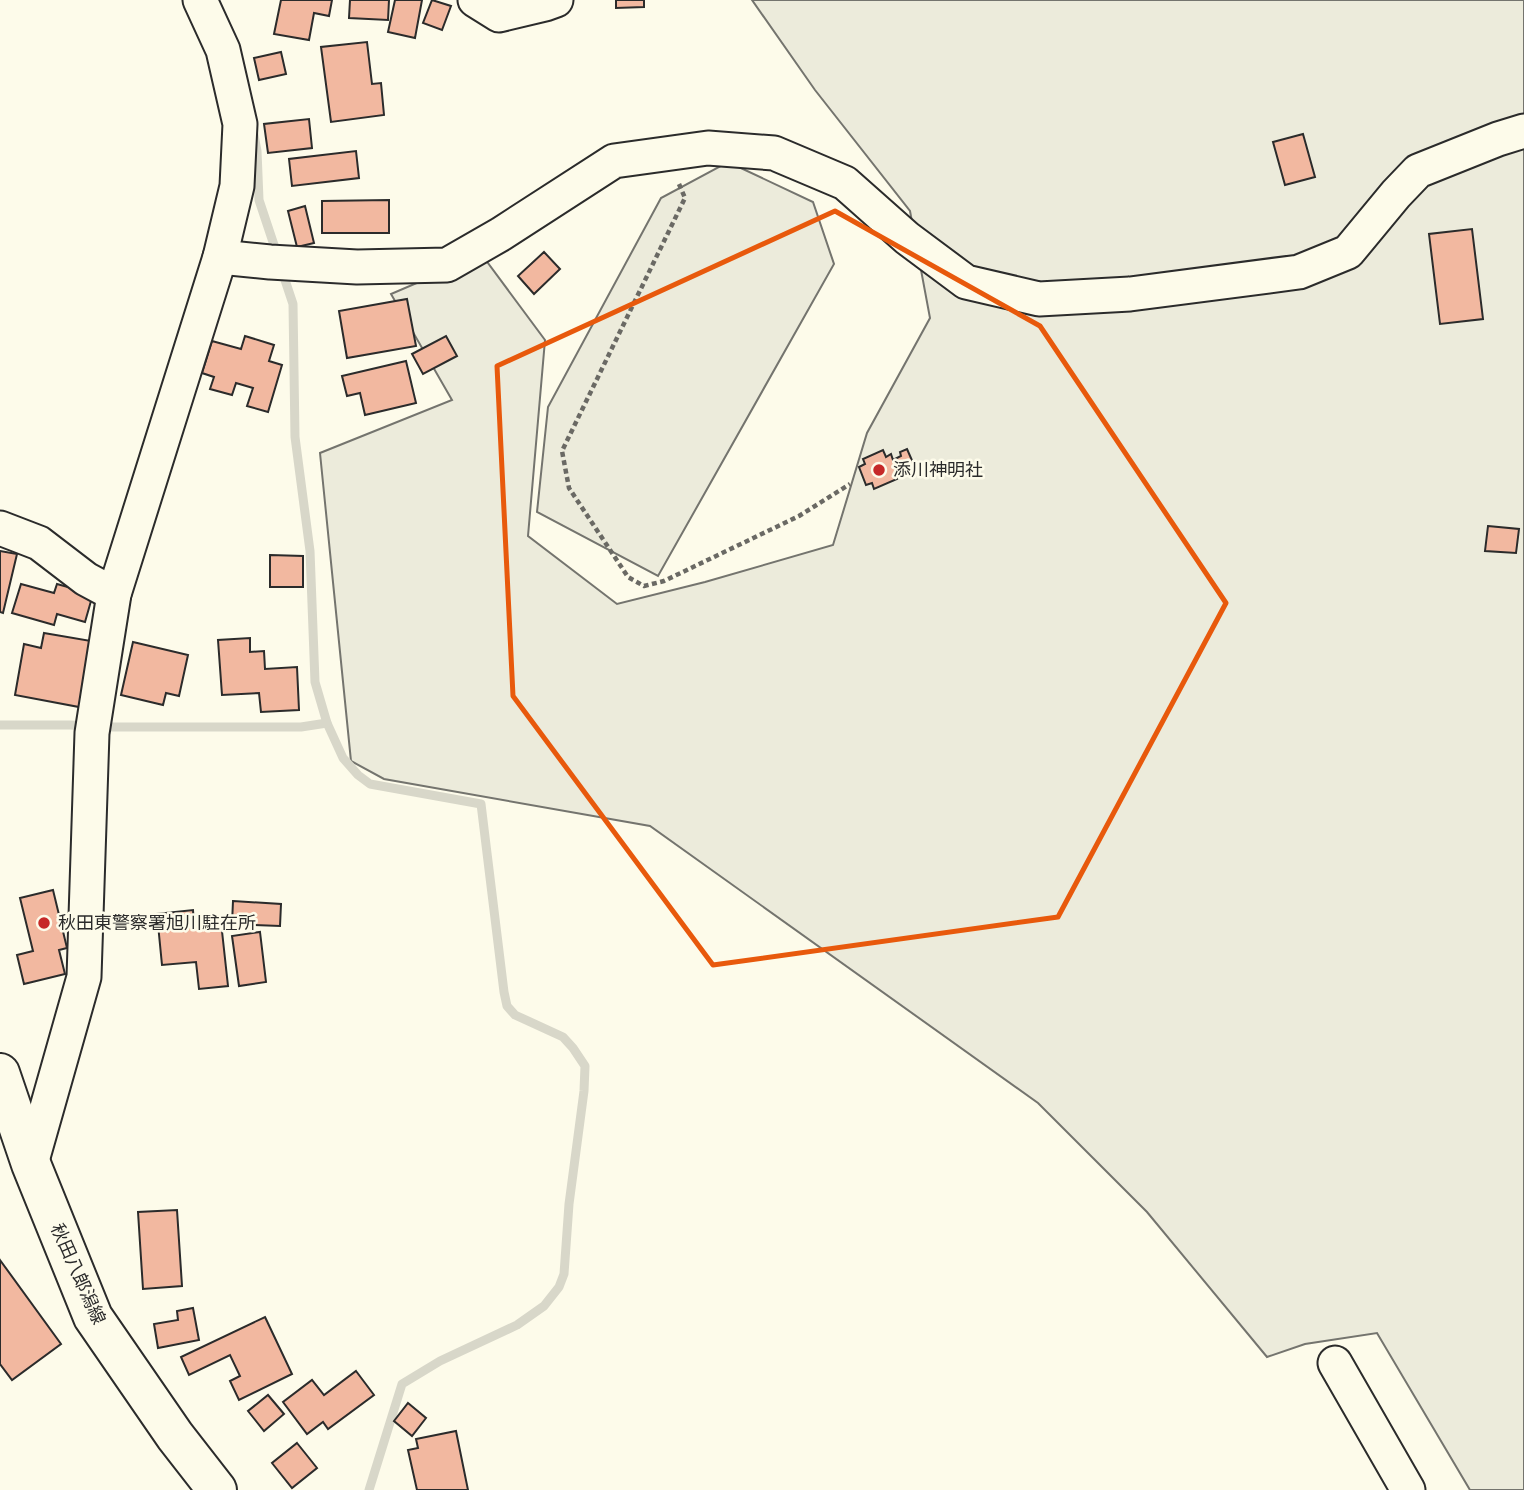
<svg xmlns="http://www.w3.org/2000/svg" width="1524" height="1490" viewBox="0 0 1524 1490" font-family="Montserrat,'Noto Sans JP',sans-serif">
	<style>
		.green { fill: #ecebdb; stroke: #74746e; stroke-width: 2 }
		.lines { fill: none; stroke-linecap: round; stroke-linejoin: round }
		.stream { stroke: #d8d7c9; stroke-width: 9 }
		.building { fill: #f2b8a0; stroke: #2b2b2b; stroke-width: 2 }
		.minor-casing { stroke: #2b2b2b; stroke-width: 37 }
		.major-casing { stroke: #2b2b2b; stroke-width: 42 }
		.path { stroke: #6a6964; stroke-width: 4.5; stroke-dasharray: 5 3.5; stroke-linecap: butt }
		.minor { stroke: #fdfbea; stroke-width: 33 }
		.major { stroke: #fdfbea; stroke-width: 38 }
		.marked { fill: none; stroke: #e8590c; stroke-width: 5; stroke-linejoin: round }
		.poi-dot { fill: #c62828; stroke: #fdfbea; stroke-width: 2.5 }
		.labels { text-anchor: middle; dominant-baseline: central; stroke-width: 5; stroke-linejoin: round; paint-order: stroke }
		.poi-label { font-size: 18px; fill: #2b2b2b; stroke: #fdfbea; text-anchor: start }
		.street-label { font-size: 18px; fill: #2b2b2b; stroke: #fdfbea }
	</style>
	<rect width="100%" height="100%" fill="#fdfbea"/>
	<g class="green">
		<path d="M752,0H1524V1490H1470L1377,1333L1305,1344L1267,1357L1147,1212L1038,1103L650,826L384,779L351,761L320,453L452,400L391,294L482,255L545,340L528,536L617,604L705,582L833,545L867,433L930,318L910,211L815,90Z"/>
		<path d="M728,162L813,202L834,264L658,576L537,512L548,407L661,198Z"/>
	</g>
	<g class="lines">
		<g class="stream">
			<path d="M254,135L257,151L259,200L277,254"/>
			<path d="M282,271L293,304L295,437L310,551L315,682L327,723L343,758L358,775L370,784L481,804L504,992L507,1006L515,1015L563,1037L573,1048L585,1066L584,1091L569,1204L564,1274L559,1287L544,1306L517,1325L440,1361L402,1384L369,1490"/>
			<path d="M0,725H70L111,727H301L327,723"/>
		</g>
	</g>
	<g class="building">
		<path d="M281,0H332L329,16L314,13L309,40L274,34Z"/>
		<path d="M350,0H389L388,20L349,18Z"/>
		<path d="M395,0H422L415,38L388,32Z"/>
		<path d="M432,0L451,6L442,30L423,23Z"/>
		<path d="M616,0H644V7L616,8Z"/>
		<path d="M367,42L372,84L381,83L384,115L331,122L321,47Z"/>
		<path d="M281,52L286,74L259,80L254,58Z"/>
		<path d="M309,119L312,148L268,153L264,124Z"/>
		<path d="M1303,134L1315,177L1285,185L1273,142Z"/>
		<path d="M356,151L359,178L292,186L289,159Z"/>
		<path d="M389,200V233H322V201Z"/>
		<path d="M305,206L314,243L297,247L288,211Z"/>
		<path d="M1472,229L1483,319L1440,324L1429,234Z"/>
		<path d="M544,252L560,269L534,294L518,276Z"/>
		<path d="M407,299L416,346L347,358L339,311Z"/>
		<path d="M245,336L274,345L269,361L282,365L268,412L247,406L253,388L236,383L232,395L210,389L214,377L202,373L212,341L241,349Z"/>
		<path d="M446,336L457,356L423,374L412,354Z"/>
		<path d="M406,361L416,403L365,415L360,393L347,396L342,376Z"/>
		<path d="M907,449L914,465L906,468L904,463L897,466L899,471L895,473L897,479L874,489L872,483L866,485L859,467L865,464L863,459L883,450L886,457L891,454L893,460L901,456L900,452Z"/>
		<path d="M1488,526L1519,529L1516,553L1485,551Z"/>
		<path d="M0,551L17,554L3,613L0,612Z"/>
		<path d="M270,555L303,556V587H270Z"/>
		<path d="M21,584L54,593L57,584L93,594L85,622L57,614L54,625L12,613Z"/>
		<path d="M44,633L91,641L79,707L15,695L24,644L41,648Z"/>
		<path d="M250,638V652L264,651L265,669L297,667L299,710L261,712L259,693L222,695L218,640Z"/>
		<path d="M133,642L188,655L179,696L166,693L163,705L121,695Z"/>
		<path d="M53,890L67,948L59,950L65,974L24,984L17,955L33,951L20,898Z"/>
		<path d="M233,901L281,904L280,926L232,924Z"/>
		<path d="M193,910L194,925L221,922L228,986L199,989L196,962L162,965L157,914Z"/>
		<path d="M260,932L266,982L239,986L232,936Z"/>
		<path d="M177,1210L182,1286L143,1289L138,1212Z"/>
		<path d="M0,1260L61,1344L12,1380L0,1364Z"/>
		<path d="M193,1308L199,1340L158,1348L154,1324L178,1320L177,1311Z"/>
		<path d="M265,1317L292,1374L239,1400L230,1381L240,1376L230,1355L189,1375L181,1357Z"/>
		<path d="M356,1371L374,1395L328,1429L323,1422L307,1434L283,1402L312,1380L324,1395Z"/>
		<path d="M268,1395L284,1414L264,1431L248,1411Z"/>
		<path d="M408,1403L426,1418L412,1436L394,1421Z"/>
		<path d="M456,1431L468,1490H417L408,1450L418,1448L416,1439Z"/>
		<path d="M297,1443L317,1468L292,1488L272,1463Z"/>
	</g>
	<g class="lines">
		<g class="minor-casing">
			<g id="minor">
				<path d="M475,0L499,15L545,4L556,0"/>
				<path d="M220,257L270,262L357,267L447,265L501,234L614,161L708,148L774,153L845,183L907,238L966,282L1039,299L1130,294L1299,272L1348,252L1396,194L1418,171L1498,139L1524,131"/>
				<path d="M0,528L39,543L86,579L114,594"/>
				<path d="M31,1164L84,977L92,733L114,594L220,257L237,186L240,124L223,50L200,0"/>
				<path d="M1335,1363L1408,1490"/>
			</g>
		</g>
		<g class="major-casing">
			<path id="major" d="M0,1073L31,1164L93,1317L175,1436L217,1490"/>
		</g>
		<path class="path" d="M679,184L685,198L562,451L569,488L628,577L644,586L664,581L799,516L850,484"/>
		<use href="#minor" class="minor"/>
		<use href="#major" class="major"/>
	</g>
	<path class="marked" d="M835,211L1040,326L1226,603L1058,917L713,965L513,696L497,366Z"/>
	<g class="poi-dot">
		<circle cx="879" cy="470" r="7"/>
		<circle cx="44" cy="923" r="7"/>
	</g>
	<g class="labels">
		<g class="poi-label">
			<text x="893" y="470">添川神明社</text>
			<text x="58" y="923">秋田東警察署旭川駐在所</text>
		</g>
		<g class="street-label">
			<text transform="translate(78 1274) rotate(66)">秋田八郎潟線</text>
		</g>
	</g>
</svg>
